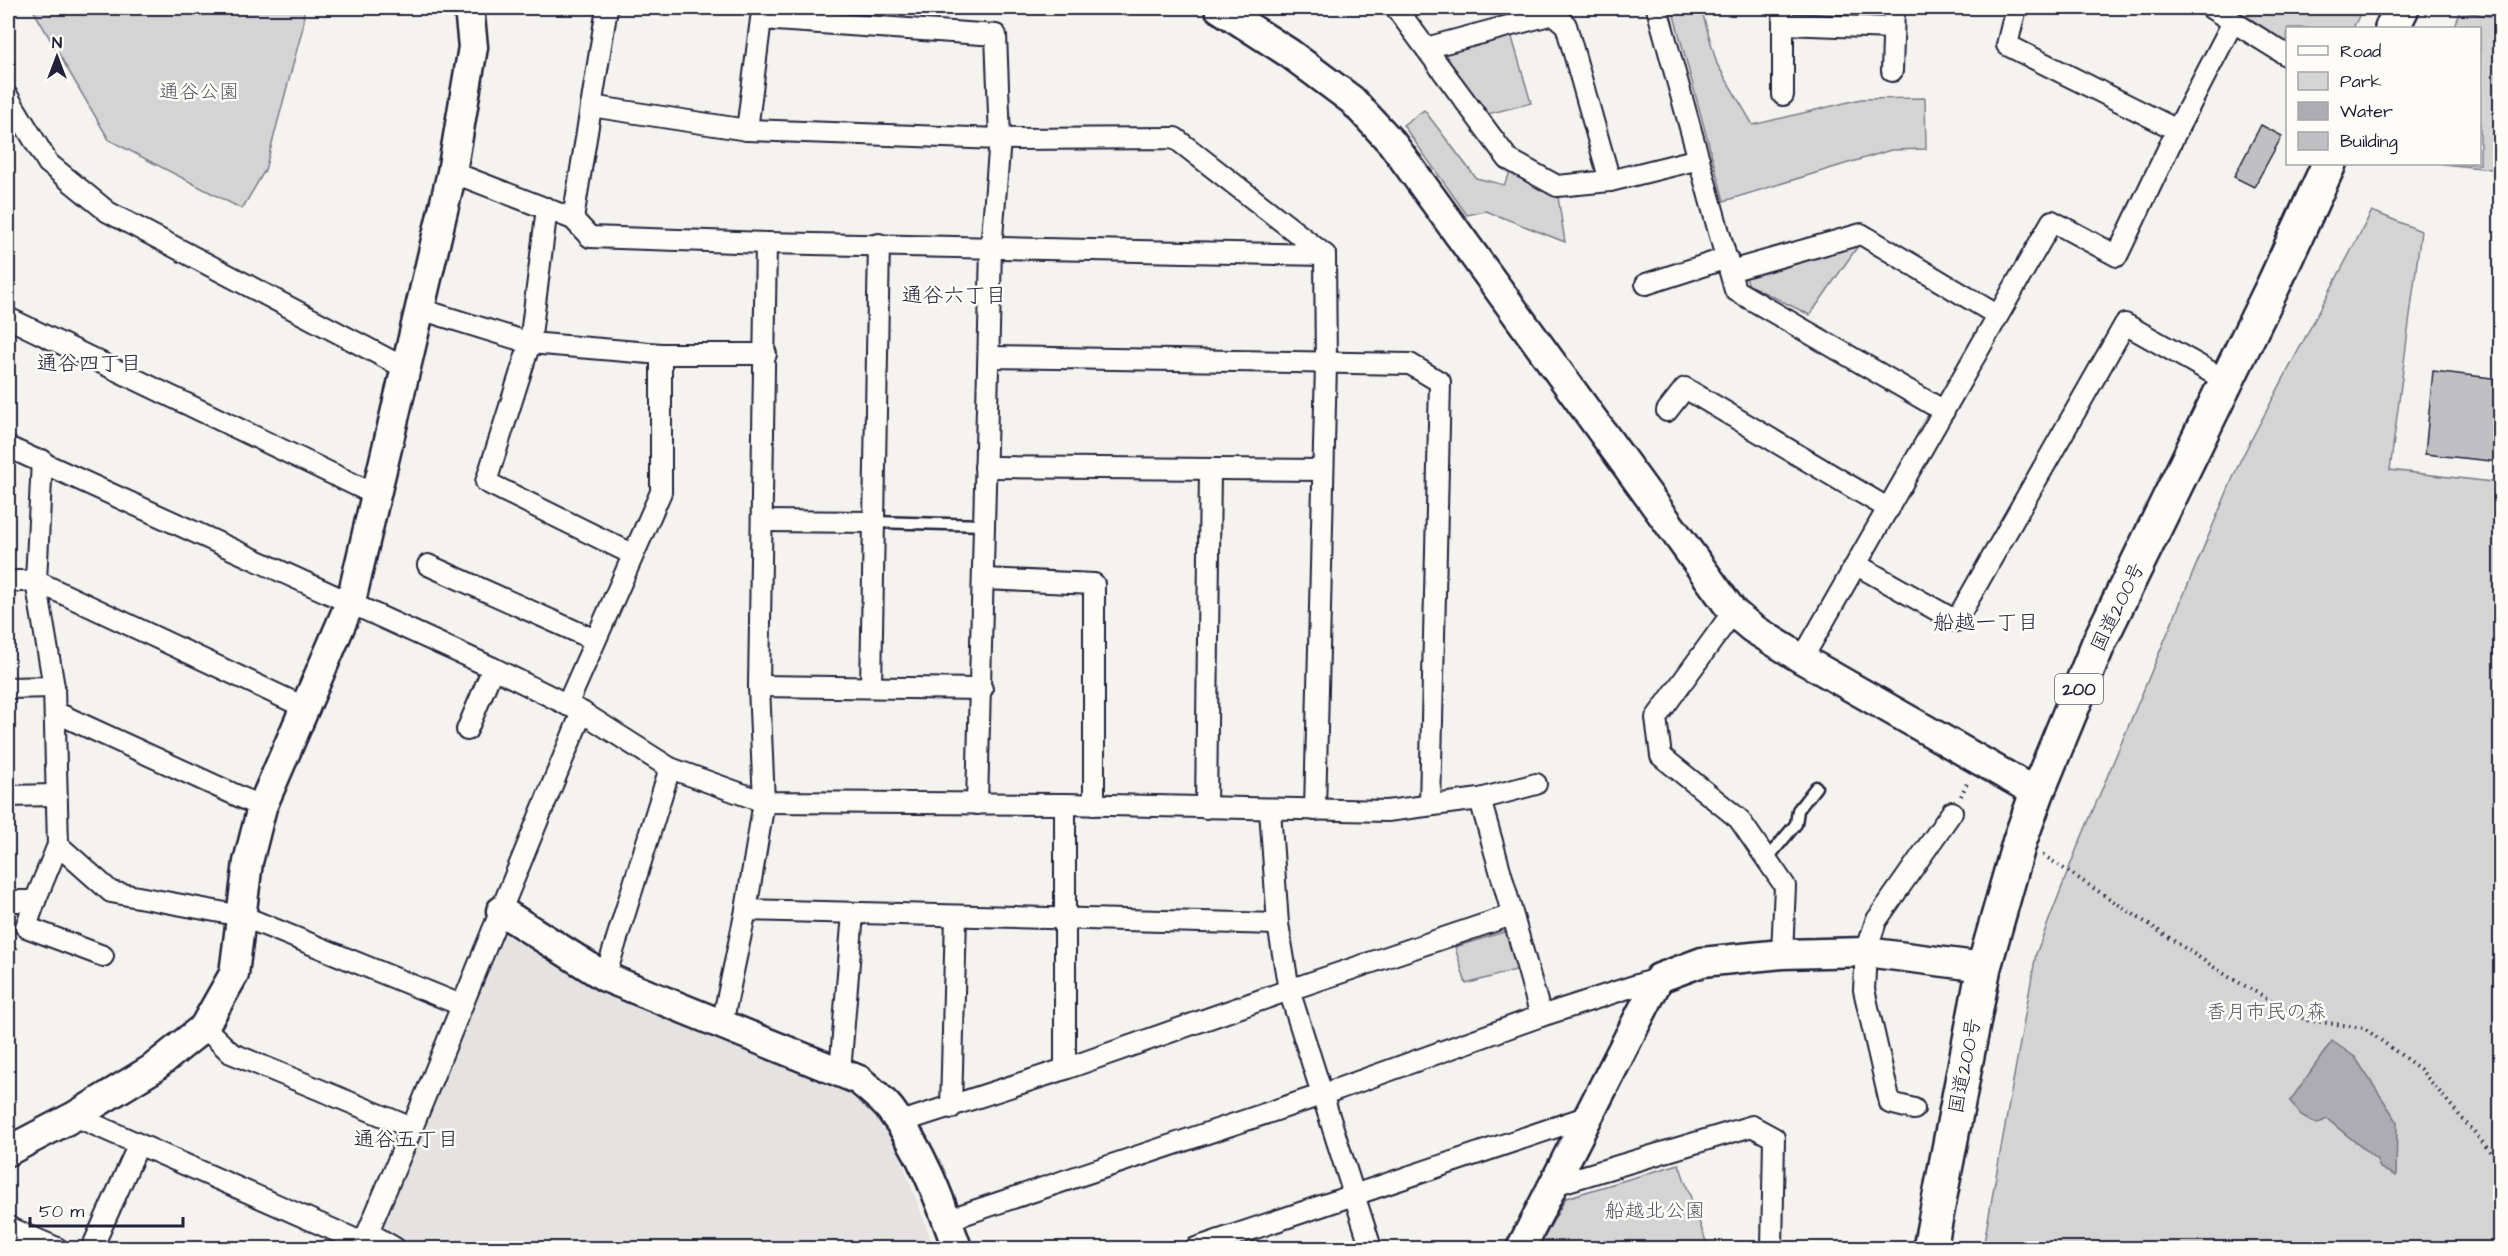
<svg xmlns="http://www.w3.org/2000/svg" width="2508" height="1256" viewBox="0 0 2508 1256" font-family="'Architects Daughter','Klee One',sans-serif">
	<style>
		.built { fill: #e4e3e2 }
		.green { fill: #d5d4d5; stroke: #7c7b88; stroke-width: 1.5 }
		.water { fill: #acacb2; stroke: #757582; stroke-width: 1.5 }
		.building { fill: #c0bfc2; stroke: #22223b; stroke-width: 1.5 }
		.lines { fill: none; stroke-linecap: round; stroke-linejoin: round }
		.lane-casing { stroke: #22223b; stroke-width: 15 }
		.street-casing { stroke: #22223b; stroke-width: 24 }
		.secondary-casing { stroke: #22223b; stroke-width: 33 }
		.highway-casing { stroke: #22223b; stroke-width: 38 }
		.path { stroke: #22223b; stroke-width: 4; stroke-dasharray: 1.5 4.5; stroke-linecap: butt }
		.lane { stroke: #fdfcf7; stroke-width: 10 }
		.street { stroke: #fdfcf7; stroke-width: 20 }
		.secondary { stroke: #fdfcf7; stroke-width: 28 }
		.highway { stroke: #fdfcf7; stroke-width: 33 }
		.labels { text-anchor: middle; dominant-baseline: central; stroke-width: 5; stroke-linejoin: round; paint-order: stroke }
		.shield { fill: #fdfcf7; stroke: #646373; stroke-width: 1.5 }
		.shield-label { font-size: 18px; font-weight: bold; fill: #22223b }
		.park-label { font-size: 20px; fill: #585769; stroke: #fdfcf7 }
		.street-label { font-size: 20px; fill: #22223b; stroke: #fdfcf7 }
		.neighbourhood-label { font-size: 21px; fill: #22223b; stroke: #fdfcf7 }
	</style>
	<rect width="100%" height="100%" fill="#f4f3ef"/>
	<filter id="ink" filterUnits="userSpaceOnUse"><feTurbulence type="fractalNoise" baseFrequency=".0167" numOctaves="2"/><feDisplacementMap in="SourceGraphic" scale="12" xChannelSelector="R" yChannelSelector="G"/><feConvolveMatrix kernelMatrix="1 2 1 2 8 2 1 2 1" color-interpolation-filters="sRGB"/></filter>
	<g filter="url(#ink)">
		<path class="built" d="M504,926L834,1081L863,1098L883,1118L899,1153L934,1248H417L383,1226Z"/>
		<g class="green">
			<path d="M32,8H304L303,27L265,170L242,209L109,140Z"/>
			<path d="M1672,8H1701L1717,64L1753,125L1861,99L1925,98L1926,149L1891,150L1724,201Z"/>
			<path d="M2234,8H2363L2353,28H2288L2287,43Z"/>
			<path d="M2460,11L2500,18V170L2443,164H2480V28H2453Z"/>
			<path d="M1511,34L1531,103L1488,114L1443,53Z"/>
			<path d="M1424,110L1476,178L1504,185L1510,173L1558,197L1565,242L1486,211L1467,215L1403,125Z"/>
			<path d="M2372,211L2421,231L2390,470L2500,483V1248H1983L2036,954L2075,853L2240,461Z"/>
			<path d="M1860,243L1810,315L1749,285L1745,275Z"/>
			<path d="M1507,931L1519,969L1466,984L1455,947Z"/>
			<path d="M1679,1164L1708,1247L1538,1248L1566,1198Z"/>
		</g>
		<path class="water" d="M2332,1041L2355,1057L2397,1121L2396,1176L2380,1168L2377,1160L2327,1119L2317,1124L2301,1115L2290,1101Z"/>
		<g class="building">
			<path d="M2261,125L2282,136L2254,187L2234,177Z"/>
			<path d="M2433,371L2500,379V462L2425,454Z"/>
		</g>
		<g class="lines">
			<g class="lane-casing">
				<g id="lane">
					<path d="M873,522L985,525"/>
					<path d="M1767,859L1796,824L1798,810L1816,787"/>
				</g>
			</g>
			<g class="street-casing">
				<g id="street">
					<path d="M1396,8L1508,159L1557,186L1610,181L1699,159"/>
					<path d="M1657,8L1735,290L1944,411"/>
					<path d="M2016,8L2007,45L2177,130"/>
					<path d="M2211,8L2288,56"/>
					<path d="M1784,24L1893,28"/>
					<path d="M1426,48L1553,14L1566,25L1610,181"/>
					<path d="M1892,71L1894,8"/>
					<path d="M1783,95V8"/>
					<path d="M8,97L48,163L108,212L405,368"/>
					<path d="M591,106L747,130L1000,139L1175,138L1325,255L1326,364L1315,810"/>
					<path d="M747,130L761,19L996,35L1000,139L991,249L977,804"/>
					<path d="M452,172L573,219L590,237L766,243L759,686L764,802L746,910L722,1024"/>
					<path d="M547,208L530,343L486,482L632,554"/>
					<path d="M573,219L607,8"/>
					<path d="M766,243L1325,255"/>
					<path d="M1730,271L1861,234L1997,315"/>
					<path d="M1646,284L1727,258"/>
					<path d="M420,309L530,343L661,354H766"/>
					<path d="M8,318L376,495"/>
					<path d="M989,357L1410,364L1440,382L1430,805"/>
					<path d="M1667,411L1685,388L1889,509"/>
					<path d="M8,447L493,668L582,712L670,768L764,802L1065,804L1387,811L1480,799L1536,784"/>
					<path d="M985,467L1322,470"/>
					<path d="M763,521L873,522"/>
					<path d="M428,565L595,640"/>
					<path d="M1857,565L1956,621L2125,324L2225,380"/>
					<path d="M984,579L1094,584V805"/>
					<path d="M8,581H36L306,708"/>
					<path d="M1733,612L1656,718L1661,756L1739,819L1785,886L1782,954"/>
					<path d="M1802,659L2052,221L2117,256L2177,130L2233,22"/>
					<path d="M759,686L982,689"/>
					<path d="M871,687L879,244"/>
					<path d="M8,688L54,687"/>
					<path d="M567,705L661,492V354"/>
					<path d="M55,712L262,807"/>
					<path d="M467,730L493,668"/>
					<path d="M8,796L55,795"/>
					<path d="M1480,799L1541,1016"/>
					<path d="M1065,804V1069"/>
					<path d="M1206,808L1210,470"/>
					<path d="M1270,810L1278,924L1289,990L1371,1248"/>
					<path d="M58,845L111,892L242,916L461,1005"/>
					<path d="M8,901H35L58,845L54,687L36,581L42,460"/>
					<path d="M35,901L26,927L103,956"/>
					<path d="M746,910L1278,924"/>
					<path d="M605,977L670,768"/>
					<path d="M204,1027L231,1053L412,1128"/>
					<path d="M840,1072L853,913"/>
					<path d="M951,1108L956,916"/>
					<path d="M1914,1109L1890,1103L1864,990L1866,952L1876,921L1952,812"/>
					<path d="M75,1116L361,1242"/>
					<path d="M898,1123L1065,1069L1289,990L1512,915"/>
					<path d="M1554,1185L1752,1126L1774,1138L1772,1248"/>
					<path d="M947,1220L1321,1095L1541,1016L1659,978"/>
					<path d="M8,1227L57,1248"/>
					<path d="M368,1232L395,1248"/>
					<path d="M92,1248L138,1146"/>
					<path d="M358,1248L368,1232L412,1128L582,712"/>
					<path d="M1196,1248L1586,1117"/>
				</g>
			</g>
			<g class="secondary-casing">
				<g id="secondary">
					<path d="M1219,8L1289,53L1352,100L1392,143L1733,612L1752,628L1802,659L2037,793"/>
					<path d="M501,911L605,977L859,1080C869,1089 881,1098 890,1109C922,1150 940,1200 957,1248"/>
					<path d="M8,1151L75,1116L152,1069L204,1027L234,974L248,862L262,807L351,601L452,172L473,47L469,8"/>
					<path d="M1521,1248L1659,978L1702,962L1782,954L1866,952L1984,967"/>
				</g>
			</g>
			<g class="highway-casing">
				<g id="highway">
					<path d="M2392,28L2402,8"/>
					<path d="M1930,1248L1984,967L2020,840L2037,793L2100,640L2274,284L2329,164"/>
				</g>
			</g>
			<g class="path">
				<path d="M1961,796L1968,781"/>
				<path d="M2043,855L2229,977L2306,1020L2364,1028L2420,1069L2500,1163"/>
				<path d="M8,965L18,944"/>
			</g>
			<use href="#lane" class="lane"/>
			<use href="#street" class="street"/>
			<use href="#secondary" class="secondary"/>
			<use href="#highway" class="highway"/>
		</g>
	</g>
	<g class="labels">
		<rect class="shield" x="2055" y="674" width="48" height="30" rx="4.5"/>
		<g class="shield-label">
			<text x="2079" y="689">200</text>
		</g>
		<g class="park-label">
			<text x="199" y="92">通谷公園</text>
			<text x="2266" y="1012">香月市民の森</text>
			<text x="1655" y="1211">船越北公園</text>
		</g>
		<g class="street-label">
			<text transform="translate(2118 607) rotate(-64)">国道200号</text>
			<text transform="translate(1965 1066) rotate(-79)">国道200号</text>
		</g>
		<g class="neighbourhood-label">
			<text x="954" y="295">通谷六丁目</text>
			<text x="89" y="363">通谷四丁目</text>
			<text x="1986" y="622">船越一丁目</text>
			<text x="406" y="1139">通谷五丁目</text>
		</g>
	</g>
	<rect width="2508" height="1256" fill="none" stroke="#fdfcf7" stroke-width="30"/>
	<rect x="15" y="15" width="2478" height="1226" fill="none" stroke="#22223b" stroke-width="2" filter="url(#ink)"/>
	<rect x="2286" y="27" width="195" height="138" fill="#fdfcf7" stroke="#a5a5ac" stroke-width="1.5"/>
	<rect x="2298" y="46" width="30" height="9" fill="#fdfcf7" stroke="#a5a5ac" stroke-width="1.5"/>
	<text x="2340" y="57" font-size="18" fill="#22223b">Road</text>
	<rect x="2298" y="72" width="30" height="18" fill="#d5d4d5" stroke="#a5a5ac" stroke-width="1.5"/>
	<text x="2340" y="87" font-size="18" fill="#22223b">Park</text>
	<rect x="2298" y="102" width="30" height="18" fill="#acacb2" stroke="#a5a5ac" stroke-width="1.5"/>
	<text x="2340" y="117" font-size="18" fill="#22223b">Water</text>
	<rect x="2298" y="132" width="30" height="18" fill="#c0bfc2" stroke="#a5a5ac" stroke-width="1.5"/>
	<text x="2340" y="147" font-size="18" fill="#22223b">Building</text>
	<g transform="translate(57 57)" stroke="#fdfcf7" stroke-width="4.5" paint-order="stroke">
	<path d="M0-4.5L10 22L0 15L-10 22Z" fill="#22223b"/>
	<text y="-9" font-size="16" font-weight="bold" text-anchor="middle" fill="#22223b">N</text>
	</g>
	<path d="M30 1217v9h153v-9" fill="none" stroke="#22223b" stroke-width="3"/>
	<text x="39" y="1217" font-size="18" fill="#22223b" stroke="#fdfcf7" stroke-width="4.5" paint-order="stroke">50 m</text>
</svg>
